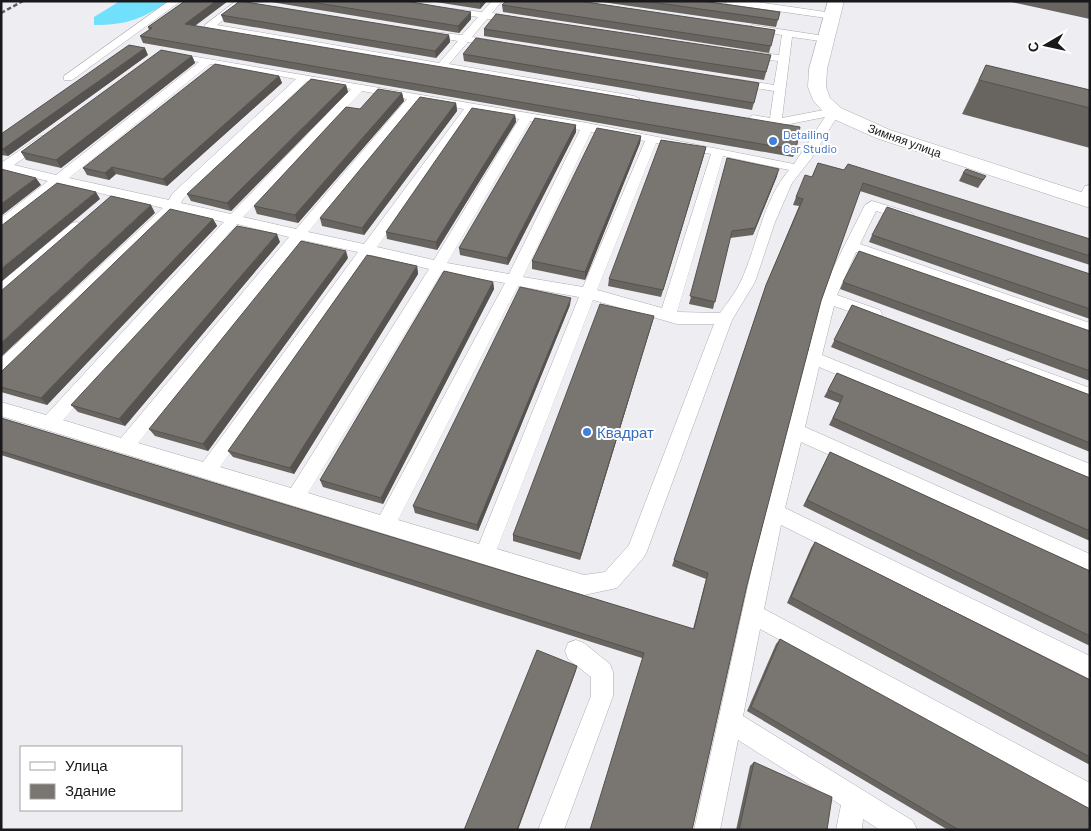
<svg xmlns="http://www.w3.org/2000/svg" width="1091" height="831" viewBox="0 0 1091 831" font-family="Barlow,sans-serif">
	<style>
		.water { fill: #70e0fd }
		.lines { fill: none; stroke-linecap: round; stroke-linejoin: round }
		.service-casing { stroke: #adacb1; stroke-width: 1 }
		.tertiary-casing { stroke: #adacb1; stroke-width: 1 }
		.service { fill: #fff; fill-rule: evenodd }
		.tertiary { fill: #fff; fill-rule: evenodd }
		.rail { stroke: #5f5f62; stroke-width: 2.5; stroke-dasharray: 4.5 2.5; stroke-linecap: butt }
		.wall { fill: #686561 }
		.shaded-wall { fill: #55524f }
		.building { fill: #797571; stroke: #55524f }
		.shop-dot { fill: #3f7fe0; stroke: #fff; stroke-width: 2 }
		.labels { text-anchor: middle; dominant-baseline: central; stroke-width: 4; stroke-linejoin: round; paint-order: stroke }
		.far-shop-label { font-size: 12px; fill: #366cbe; stroke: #fff; text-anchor: start }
		.far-street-label { font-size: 12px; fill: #19191b; stroke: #fff }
		.shop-label { font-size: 15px; fill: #366cbe; stroke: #fff; text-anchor: start }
	</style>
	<rect width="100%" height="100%" fill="#ededf2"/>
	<path class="water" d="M120,1H169C142,19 127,25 94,25V17Z"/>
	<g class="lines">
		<g class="service-casing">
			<g id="service">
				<path d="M169,1H181L72,80H64V76Z"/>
				<path d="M236,1H247L217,25L439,63L458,41L423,35V31L462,35L478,17L445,12V8L482,12L492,1H502L492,13L520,18V22L487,19L472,37L502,42V46L468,42L449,64L634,96L640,99L634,102L205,29V25Z"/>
				<path d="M723,1H750L833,13L838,16L833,19L728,4Z"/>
				<path d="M753,25L831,37L832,39L827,42L792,37L782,118L834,108L840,112L811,159L792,183L775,222L755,282L732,320L647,551L644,557L617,588L584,595L1,416V402L46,415L224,222L176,211L7,372L1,374V358L163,208L61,184L6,228L1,229V218L48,181L6,171L1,173V163L41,136L45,137L47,140L45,143L14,165L56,175L199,62L167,56V52L587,123L794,164L825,117L775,127L749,122L747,119L753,115L770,118L774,91L736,85L730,82L736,79L774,85L778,61L747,57L742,54L747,51L779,55L782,35L749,30L748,28ZM210,64L296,79L172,194L169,200L69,178ZM307,81L351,89L231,214L181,203L183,199ZM362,91L407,99L296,229L243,217ZM418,101L464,109L364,244L308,232ZM474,111L519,119L434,260L377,247ZM530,121L580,130L509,274L447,263ZM591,132L645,141L583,287L523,277ZM656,143L711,154L662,308L597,290ZM723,156L789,170C762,202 758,244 741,281C736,292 727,303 720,313L677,312ZM237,224L289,237L121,438L63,420ZM302,240L358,252L203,462L138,443ZM371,255L429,269L291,488L220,467ZM442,272L505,283L380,515L308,493ZM518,286L579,297L479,544L398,520ZM593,300L677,324H714L629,545L605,572L584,575L497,549Z"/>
				<path d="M1090,185V201L1084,204L1079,203L1077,200L1085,186Z"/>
				<path d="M872,201L912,213L914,216L907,220L876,211L860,244L1090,323V335L856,252L837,295L880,310L882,314L880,318L874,320L834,306L822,355L1090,464V480L819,367L805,427L1090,554V573L801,442L785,508L1090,656V679L781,525L764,609L1090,783V809L760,629L743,716L913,821L917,830H880L863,819L862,830H836L841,805L738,740L720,830H694L761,527L823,288L865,205Z"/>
				<path d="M77,222L84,226L82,229L6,294L1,295V282L72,223Z"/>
				<path d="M1011,359L1090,388V402L1005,369L1003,365L1005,361Z"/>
				<path d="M576,640L584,643L610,664L613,672V696L564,830H538L591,696V677L568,659L565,651L568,643Z"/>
			</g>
		</g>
		<g class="tertiary-casing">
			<path id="tertiary" d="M828,1H844L827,69L826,87L830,98L841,108L890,130L1090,195V208L876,138L827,116L813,100L808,87L809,69Z"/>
		</g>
		<use href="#service" class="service"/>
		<use href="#tertiary" class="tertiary"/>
		<path class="rail" d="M1,13L23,1"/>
	</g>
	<g class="wall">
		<path d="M185,1H228L195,26L796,150L793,157L143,43L140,36L149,30L148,27Z"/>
		<path d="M265,1H405L471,19L459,33Z"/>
		<path d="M429,1H487L480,9Z"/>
		<path d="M595,1H702L780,12L776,27Z"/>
		<path d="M1007,1H1090V19Z"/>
		<path d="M502,5L775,30L769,53L503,12Z"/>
		<path d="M221,15L449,35L450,42L436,58L224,22Z"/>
		<path d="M484,29L771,55L764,80L484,36Z"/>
		<path d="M463,54L759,83L752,110L464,61Z"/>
		<path d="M148,55L8,156L1,155V134Z"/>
		<path d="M192,56L195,63L61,168L26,160L21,152Z"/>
		<path d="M986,65L1090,90V148L962,114Z"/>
		<path d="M279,76L282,83L167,186L116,174L109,180L87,175L83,168Z"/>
		<path d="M346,85L348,92L231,211L191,201L187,194Z"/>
		<path d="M402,93L404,101L298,223L257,214L254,206L360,109Z"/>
		<path d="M456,103L457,111L364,235L322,226L320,218Z"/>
		<path d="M515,115L516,122L437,250L387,239L386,232Z"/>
		<path d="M576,125V132L508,265L460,255L459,248Z"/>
		<path d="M641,136L640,143L585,280L532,269V261Z"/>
		<path d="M706,147L704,155L661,297L608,286L609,279Z"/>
		<path d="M727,158L777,176L753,235L730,238L713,309L689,304Z"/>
		<path d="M818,163L1090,239V265L860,191L821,301L747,585L692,830L642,658L1,455V418L693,629L706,579L672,566L766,285L799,206L793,205L796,197L812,177Z"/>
		<path d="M963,173L986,176L978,188L959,181Z"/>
		<path d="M213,219L217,226L47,405L1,392V372Z"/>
		<path d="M872,235L1090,274V319L869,242Z"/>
		<path d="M280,242L125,426L78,412L71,405Z"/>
		<path d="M348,258L208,451L155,436L149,429Z"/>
		<path d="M417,266L418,274L294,474L233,457L228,451Z"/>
		<path d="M493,282L494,289L383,504L323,487L320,480Z"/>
		<path d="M843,282L1090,331V381L840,289Z"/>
		<path d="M570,305L478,531L415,513L413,506Z"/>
		<path d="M852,305L1090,395V452L831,347Z"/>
		<path d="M654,316L652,323L580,560L513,541V535Z"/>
		<path d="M837,373L1090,478V541L829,425L840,403L824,397Z"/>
		<path d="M830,452L1090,571V646L803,506Z"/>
		<path d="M815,542L1090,680V765L787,603L811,548Z"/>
		<path d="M780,639L1090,830H948L747,711L776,644Z"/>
		<path d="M754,762L827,830H736L750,766Z"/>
	</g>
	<g class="shaded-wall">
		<path d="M216,1H228L187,31L185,24Z"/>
		<path d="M481,1H487L480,9V2Z"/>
		<path d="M471,12V19L459,33L458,26Z"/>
		<path d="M449,35L450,42L436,58L435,51Z"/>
		<path d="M145,48L148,55L8,156L3,149Z"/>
		<path d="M192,56L195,63L61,168L56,160Z"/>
		<path d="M279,76L282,83L167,186L163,179Z"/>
		<path d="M346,85L348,92L231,211L227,203Z"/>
		<path d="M402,93L404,101L298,223L295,215Z"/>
		<path d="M456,103L457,111L364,235L362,228Z"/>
		<path d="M515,115L516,122L437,250L436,242Z"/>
		<path d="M576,125V132L508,265L507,258Z"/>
		<path d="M641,136L640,143L585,280V272Z"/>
		<path d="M706,147L704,155L661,297L663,290Z"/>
		<path d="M112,167L116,174L109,180L105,173Z"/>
		<path d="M779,169L777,176L753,235L755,228Z"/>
		<path d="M36,178L41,185L1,216V204Z"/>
		<path d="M96,192L100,199L1,282V269Z"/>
		<path d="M151,205L155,213L1,357V343Z"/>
		<path d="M213,219L217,226L47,405L41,398Z"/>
		<path d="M277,234L280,242L125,426L119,419Z"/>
		<path d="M346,251L348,258L208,451L203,444Z"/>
		<path d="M417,266L418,274L294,474L290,468Z"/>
		<path d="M493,282L494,289L383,504L381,498Z"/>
		<path d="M571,298L570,305L478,531L477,525Z"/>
		<path d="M654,316L652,323L580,560L581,554Z"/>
		<path d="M577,666L576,671L518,830H517Z"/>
	</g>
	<g class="building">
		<path d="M185,1H216L185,24L800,127L796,150L140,36L152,28L148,27Z"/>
		<path d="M240,1L449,35L435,51L221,15Z"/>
		<path d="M305,1H405L471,12L458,26Z"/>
		<path d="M506,1H579L775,30L771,46L502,5Z"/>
		<path d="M644,1H702L780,12L778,20Z"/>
		<path d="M496,14L771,55L766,72L484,29Z"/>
		<path d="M476,38L759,83L754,103L463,54Z"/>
		<path d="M129,45L145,48L3,149L1,148V134Z"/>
		<path d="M161,50L192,56L56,160L21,152Z"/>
		<path d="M215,64L279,76L163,179L112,167L105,173L83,168Z"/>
		<path d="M986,65L1090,90V108L979,80Z"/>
		<path d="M311,79L346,85L227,203L187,194Z"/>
		<path d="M378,89L402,93L295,215L254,206L346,107L360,109Z"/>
		<path d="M420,97L456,103L362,228L320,218Z"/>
		<path d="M472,108L515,115L436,242L386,232Z"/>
		<path d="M535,118L576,125L507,258L459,248Z"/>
		<path d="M597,128L641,136L585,272L532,261Z"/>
		<path d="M661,140L706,147L663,290L609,279Z"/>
		<path d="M727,158L779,169L755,228L732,231L715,302L690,296Z"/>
		<path d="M818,163L844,170L848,164L1090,239V256L863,183L821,301L747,585L692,830H590L644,653L1,451V418L694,629L708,573L674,560L766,285L803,199L796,197L805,175L812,177Z"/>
		<path d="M1,169L36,178L1,204Z"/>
		<path d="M966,169L986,176L983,180L963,173Z"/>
		<path d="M57,183L96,192L1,269V226Z"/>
		<path d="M111,196L151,205L1,343V291Z"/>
		<path d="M887,207L1090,274V309L872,235Z"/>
		<path d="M170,209L213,219L41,398L1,387V372Z"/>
		<path d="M237,226L277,234L119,419L71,405Z"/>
		<path d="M301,241L346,251L203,444L149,429Z"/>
		<path d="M859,251L1090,331V371L843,282Z"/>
		<path d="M367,255L417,266L290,468L228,451Z"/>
		<path d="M444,271L493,282L381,498L320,480Z"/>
		<path d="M520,287L571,298L477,525L413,506Z"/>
		<path d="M600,304L654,316L581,554L513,535Z"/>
		<path d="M852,305L1090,395V443L834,340Z"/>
		<path d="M837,373L1090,478V531L833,418L843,396L828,390Z"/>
		<path d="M830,452L1090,571V636L807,500Z"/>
		<path d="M815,542L1090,680V757L791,597Z"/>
		<path d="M780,639L1090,809V830H959L751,707Z"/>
		<path d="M537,650L577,666L517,830H464Z"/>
		<path d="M754,762L832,797L827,830H739Z"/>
	</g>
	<g class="shop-dot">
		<circle cx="773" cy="141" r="5"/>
		<circle cx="587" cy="432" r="5"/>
	</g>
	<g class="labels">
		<g class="far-shop-label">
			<text x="783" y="134">Detailing<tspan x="783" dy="14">Car Studio</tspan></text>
		</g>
		<g class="far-street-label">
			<text transform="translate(905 140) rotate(20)">Зимняя улица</text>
		</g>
		<g class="shop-label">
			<text x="597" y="432">Квадрат</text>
		</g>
	</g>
	<rect width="1091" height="831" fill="none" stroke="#19191b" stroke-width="5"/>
	<rect x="20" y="746" width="162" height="65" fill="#ffffff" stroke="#a3a3a4"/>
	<rect x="30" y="762" width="25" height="8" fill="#ffffff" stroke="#a3a3a4"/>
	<text x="65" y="771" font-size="15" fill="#19191b">Улица</text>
	<rect x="30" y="784" width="25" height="15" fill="#797571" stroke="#a3a3a4"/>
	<text x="65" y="796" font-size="15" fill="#19191b">Здание</text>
	<g transform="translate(1046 45) rotate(261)" stroke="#ffffff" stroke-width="4" paint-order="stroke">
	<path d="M0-4L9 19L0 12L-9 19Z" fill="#19191b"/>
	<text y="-8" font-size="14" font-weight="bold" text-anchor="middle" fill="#19191b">С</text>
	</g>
</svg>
